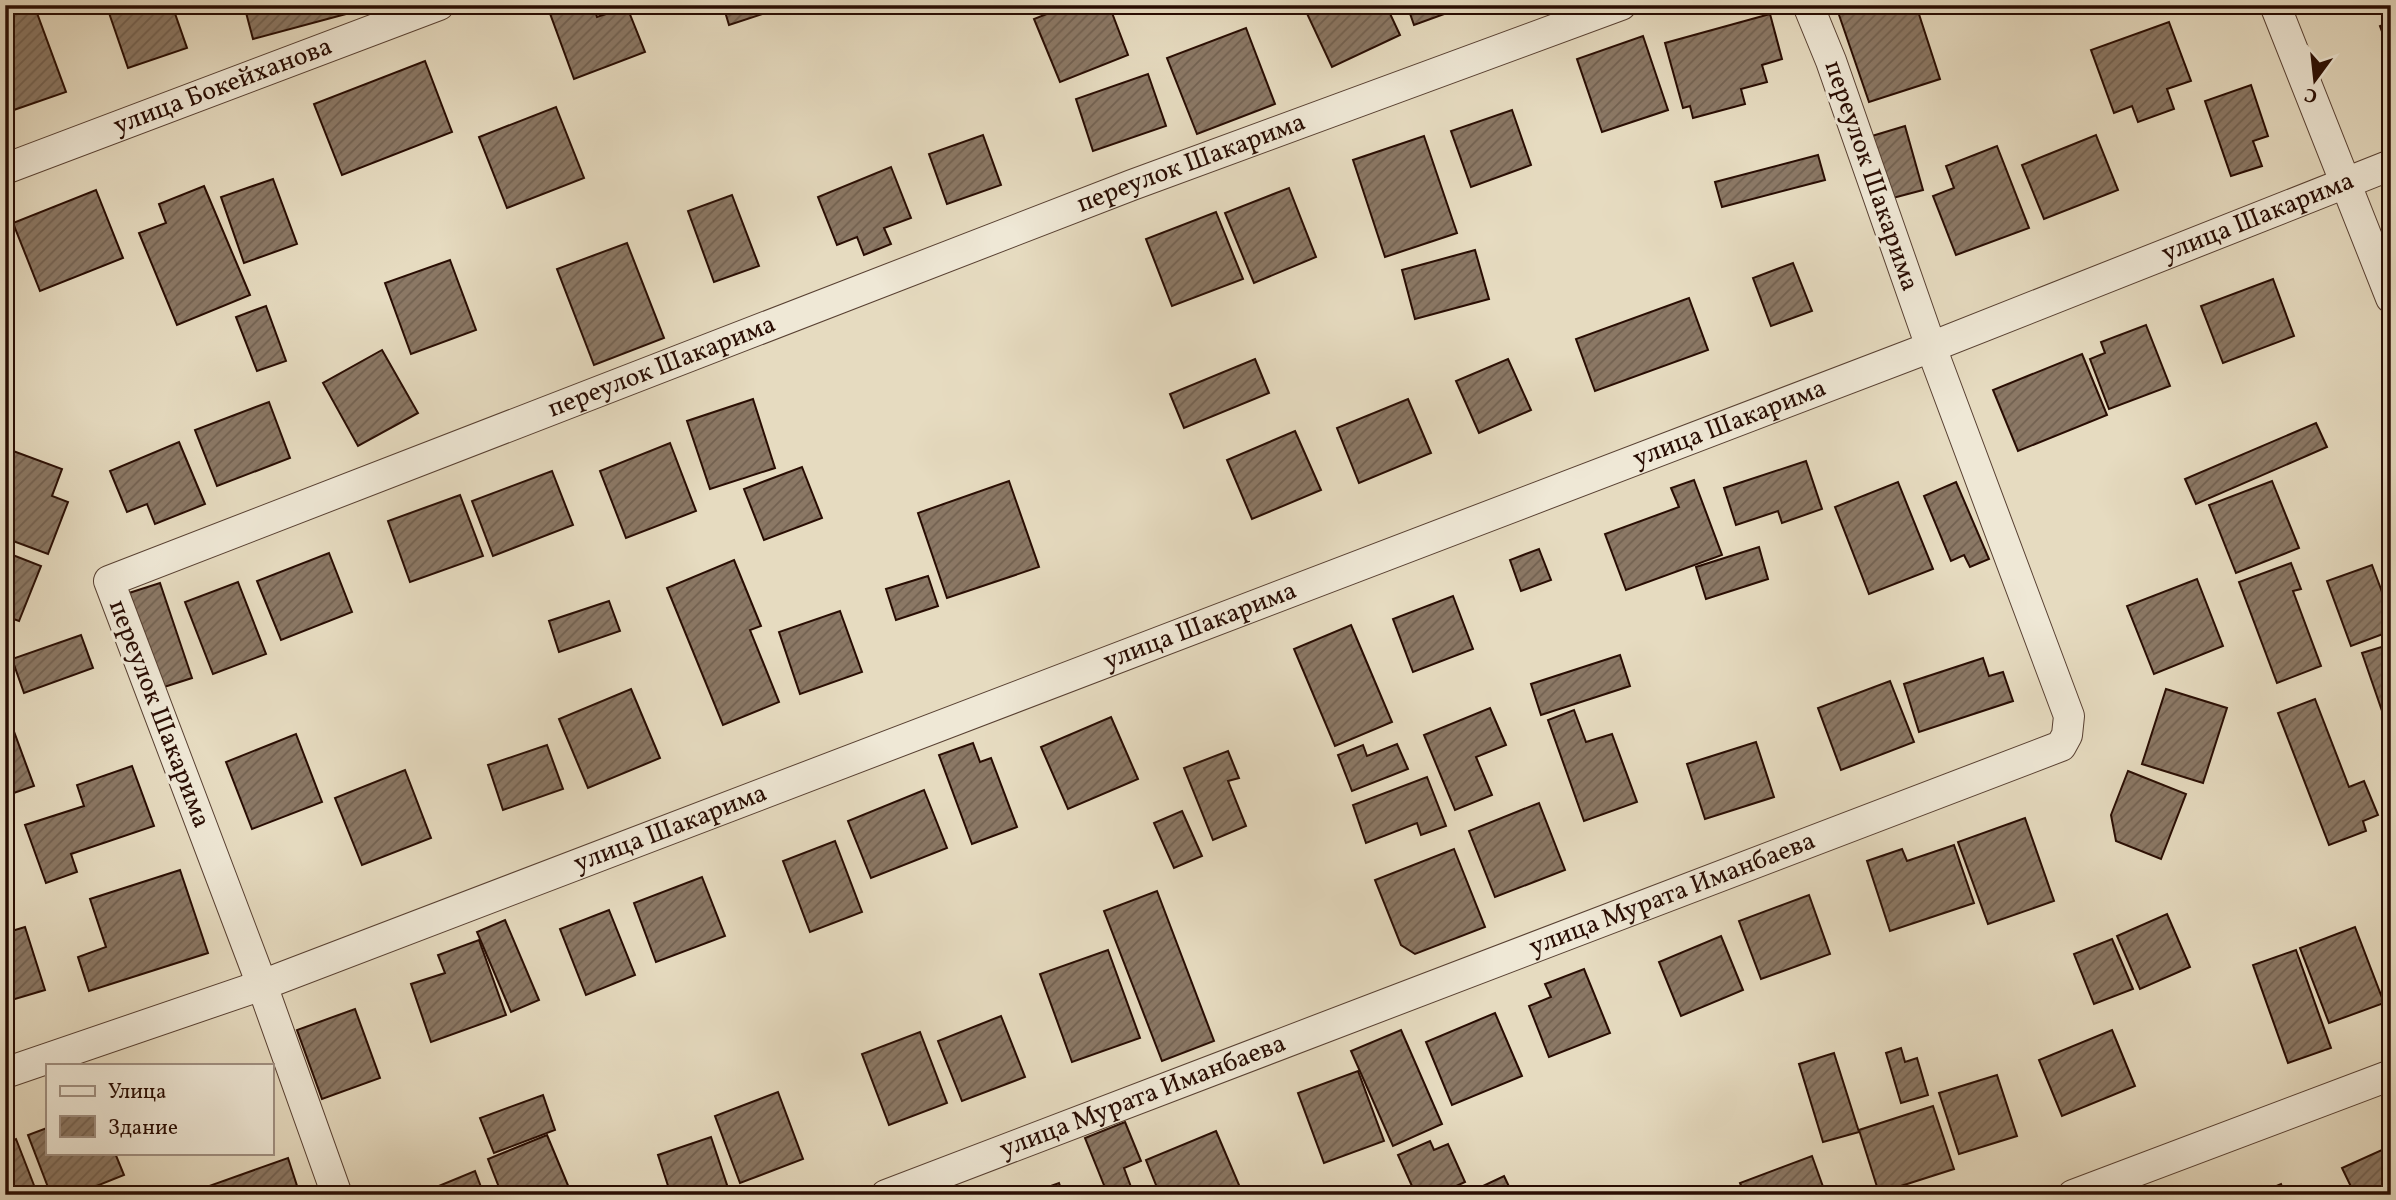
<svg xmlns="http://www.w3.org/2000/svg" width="2396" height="1200" viewBox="0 0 2396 1200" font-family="Vollkorn,serif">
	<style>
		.building { fill: url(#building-hatch); stroke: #290d03; stroke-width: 2 }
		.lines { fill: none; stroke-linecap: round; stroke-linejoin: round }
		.minor-casing { stroke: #584032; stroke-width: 32 }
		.minor { stroke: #efe8d6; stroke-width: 30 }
		.labels { text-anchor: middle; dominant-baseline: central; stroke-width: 6; stroke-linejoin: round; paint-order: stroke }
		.street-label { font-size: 26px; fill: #290d03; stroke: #efe8d6 }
	</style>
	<defs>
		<pattern id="building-hatch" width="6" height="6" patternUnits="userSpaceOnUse" patternTransform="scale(1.75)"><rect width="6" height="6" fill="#8b7865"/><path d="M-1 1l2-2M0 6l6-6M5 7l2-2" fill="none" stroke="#726151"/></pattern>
	</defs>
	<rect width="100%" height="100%" fill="#e6dbc0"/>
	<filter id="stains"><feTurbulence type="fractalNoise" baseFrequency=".00286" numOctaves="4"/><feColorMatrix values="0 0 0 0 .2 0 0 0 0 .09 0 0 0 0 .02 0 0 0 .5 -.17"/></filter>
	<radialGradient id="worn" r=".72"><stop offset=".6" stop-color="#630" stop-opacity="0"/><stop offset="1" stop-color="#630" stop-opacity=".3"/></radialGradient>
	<g class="building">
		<path d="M28,5H34L66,92L5,113V13Z"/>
		<path d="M133,5H172L187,48L128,68L109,13Z"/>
		<path d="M244,5H344L346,14L253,39Z"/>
		<path d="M556,5H593L597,17L627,7L645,52L574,79L548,8Z"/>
		<path d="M723,5H790L729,25Z"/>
		<path d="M1069,5H1109L1128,55L1060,82L1034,19Z"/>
		<path d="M1303,5H1386L1400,35L1332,67Z"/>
		<path d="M1407,5H1469L1414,25Z"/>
		<path d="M1859,5H1916L1940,79L1869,102L1838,12Z"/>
		<path d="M1770,14L1782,59L1762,65L1767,82L1741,89L1745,104L1693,118L1690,106L1683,108L1665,43Z"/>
		<path d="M2169,22L2191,81L2167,89L2174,109L2138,122L2132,106L2114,113L2091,50Z"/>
		<path d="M2391,22V56L2380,26Z"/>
		<path d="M1246,28L1275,104L1197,134L1167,58Z"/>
		<path d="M1643,36L1668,110L1602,132L1577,59Z"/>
		<path d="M425,61L452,132L342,175L314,104Z"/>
		<path d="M1148,74L1166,126L1093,151L1076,99Z"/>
		<path d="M2251,85L2268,136L2253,141L2262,166L2231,176L2205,101Z"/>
		<path d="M556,107L584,178L507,208L479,137Z"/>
		<path d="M1512,110L1531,165L1471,187L1451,131Z"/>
		<path d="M1905,126L1923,190L1889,199L1872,136Z"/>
		<path d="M983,135L1001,185L947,204L929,154Z"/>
		<path d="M2096,135L2118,190L2044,219L2022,165Z"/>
		<path d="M1424,136L1457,233L1385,257L1353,160Z"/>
		<path d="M1997,146L2029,228L1956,255L1933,196L1954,188L1946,166Z"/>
		<path d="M1818,155L1825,180L1722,207L1715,182Z"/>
		<path d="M891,167L911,218L884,228L891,244L864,255L857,237L837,245L818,197Z"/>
		<path d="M273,179L297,244L244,263L221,197Z"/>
		<path d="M204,186L250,295L177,325L139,233L166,223L159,204Z"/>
		<path d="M1289,188L1316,257L1254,283L1225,213Z"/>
		<path d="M96,190L123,258L40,291L13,223Z"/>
		<path d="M732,195L759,266L714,282L688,211Z"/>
		<path d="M1216,212L1243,279L1172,306L1146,239Z"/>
		<path d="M627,243L664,338L594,365L557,269Z"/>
		<path d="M1475,250L1489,299L1415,319L1402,270Z"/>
		<path d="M450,260L476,330L411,354L385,283Z"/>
		<path d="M1793,263L1812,311L1771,326L1753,278Z"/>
		<path d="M2273,279L2294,336L2223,363L2201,306Z"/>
		<path d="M1689,298L1708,350L1595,391L1576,339Z"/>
		<path d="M266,306L286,361L257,371L236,317Z"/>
		<path d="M2146,325L2170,386L2109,409L2090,359L2105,353L2101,342Z"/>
		<path d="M382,350L418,413L358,446L323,383Z"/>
		<path d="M2082,354L2107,415L2018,451L1993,390Z"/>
		<path d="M1255,359L1269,393L1184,428L1170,394Z"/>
		<path d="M1508,359L1531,410L1479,433L1456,381Z"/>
		<path d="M753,399L775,468L710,489L687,421Z"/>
		<path d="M1408,399L1431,453L1359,483L1337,428Z"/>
		<path d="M269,402L290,458L217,486L195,430Z"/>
		<path d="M2316,423L2327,447L2196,504L2185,479Z"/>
		<path d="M1295,431L1321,490L1252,519L1227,460Z"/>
		<path d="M179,442L205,504L155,524L147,504L127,512L110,471Z"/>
		<path d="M670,443L696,511L626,538L600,471Z"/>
		<path d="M5,448L62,469L52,496L68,502L48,554L5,538Z"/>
		<path d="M1806,461L1822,509L1782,523L1778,511L1736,525L1724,488Z"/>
		<path d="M802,467L822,518L764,540L744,489Z"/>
		<path d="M552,471L573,525L493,556L472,501Z"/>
		<path d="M1694,480L1722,555L1626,590L1605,534L1679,507L1671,488Z"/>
		<path d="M1009,481L1039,567L947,598L918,513Z"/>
		<path d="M2272,481L2299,548L2236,573L2209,505Z"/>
		<path d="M1898,482L1933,569L1869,594L1835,507Z"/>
		<path d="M1956,482L1989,559L1970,567L1964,555L1951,561L1924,496Z"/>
		<path d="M460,495L483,556L410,582L388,521Z"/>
		<path d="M1759,547L1768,579L1706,599L1696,567Z"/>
		<path d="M1539,549L1551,580L1521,591L1510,560Z"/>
		<path d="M5,552L41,566L19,621L5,616Z"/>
		<path d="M329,553L352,612L281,640L257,581Z"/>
		<path d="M734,560L761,626L750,630L779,702L723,725L667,588Z"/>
		<path d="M2291,563L2301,589L2293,591L2321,666L2277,683L2239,582Z"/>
		<path d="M2372,565L2391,616V631L2351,646L2327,581Z"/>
		<path d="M928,576L938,606L896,620L886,589Z"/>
		<path d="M2197,579L2223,646L2154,674L2127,606Z"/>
		<path d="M238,582L266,654L213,674L185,602Z"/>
		<path d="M160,583L192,678L161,688L129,593Z"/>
		<path d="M1453,596L1473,649L1413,672L1393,619Z"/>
		<path d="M609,601L620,631L559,652L549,621Z"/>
		<path d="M840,611L862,672L800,694L779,632Z"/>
		<path d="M1351,625L1392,722L1335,746L1294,649Z"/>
		<path d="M81,635L93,668L24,693L12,659Z"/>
		<path d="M2391,644V737L2362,653Z"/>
		<path d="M1620,655L1630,686L1541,715L1531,684Z"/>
		<path d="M1983,658L1989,676L2003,672L2013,701L1919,732L1904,684Z"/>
		<path d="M1890,681L1914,742L1841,770L1818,708Z"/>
		<path d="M631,689L660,758L588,788L559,719Z"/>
		<path d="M2166,689L2227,708L2203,783L2142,764Z"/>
		<path d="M2315,699L2349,787L2364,781L2378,815L2363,821L2366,831L2329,845L2278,713Z"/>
		<path d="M5,707L34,786L5,796Z"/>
		<path d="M1490,708L1506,745L1476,757L1492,795L1455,810L1424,735Z"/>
		<path d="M1574,710L1586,742L1612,734L1637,802L1584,821L1548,720Z"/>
		<path d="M1111,717L1138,779L1068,809L1041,747Z"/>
		<path d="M296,734L322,802L252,829L226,762Z"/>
		<path d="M1756,742L1774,797L1705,819L1687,764Z"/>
		<path d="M973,743L980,762L991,758L1017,827L972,844L939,755Z"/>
		<path d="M1397,744L1408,769L1352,791L1338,755L1363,745L1367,756Z"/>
		<path d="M547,745L563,789L503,810L488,765Z"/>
		<path d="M1228,751L1239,778L1228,781L1246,826L1213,840L1184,768Z"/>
		<path d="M132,766L154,826L71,854L77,872L46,883L25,825L84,806L77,785Z"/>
		<path d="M405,770L431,838L362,865L335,798Z"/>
		<path d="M2128,771L2186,794L2161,859L2116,841L2111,815Z"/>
		<path d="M1427,777L1446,826L1421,835L1417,823L1366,843L1353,805Z"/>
		<path d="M924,790L947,848L871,878L848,821Z"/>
		<path d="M1539,803L1565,870L1495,897L1469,831Z"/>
		<path d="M1182,811L1202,856L1174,868L1154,823Z"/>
		<path d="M2025,818L2054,901L1988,924L1958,842Z"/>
		<path d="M835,841L862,912L810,932L783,861Z"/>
		<path d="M1954,845L1974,903L1890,931L1867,861L1902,849L1907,861Z"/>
		<path d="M1454,849L1485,927L1415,954L1401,945L1375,880Z"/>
		<path d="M180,870L208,953L89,991L78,957L106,947L90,899Z"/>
		<path d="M702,877L725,936L656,962L634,903Z"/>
		<path d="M1157,891L1214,1041L1162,1061L1104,911Z"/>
		<path d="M1809,895L1830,954L1761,979L1739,921Z"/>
		<path d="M609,910L635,975L586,995L560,929Z"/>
		<path d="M2167,914L2190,967L2140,989L2117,936Z"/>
		<path d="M505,920L539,1000L511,1012L477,932Z"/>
		<path d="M25,927L45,990L5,1002V933Z"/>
		<path d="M2355,927L2384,1003L2329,1023L2300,948Z"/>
		<path d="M1721,936L1743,990L1681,1016L1659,962Z"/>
		<path d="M2112,939L2133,989L2094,1004L2074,954Z"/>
		<path d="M479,940L506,1015L431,1042L411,984L445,973L438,955Z"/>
		<path d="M1108,950L1140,1038L1072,1062L1040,974Z"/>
		<path d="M2296,950L2331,1048L2288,1063L2253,965Z"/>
		<path d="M1584,969L1610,1033L1549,1057L1529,1006L1551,997L1545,984Z"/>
		<path d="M355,1009L380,1078L322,1099L297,1030Z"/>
		<path d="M1495,1013L1522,1076L1452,1105L1426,1042Z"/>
		<path d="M1001,1016L1025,1077L962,1101L938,1041Z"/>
		<path d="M1401,1030L1442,1124L1393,1146L1351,1051Z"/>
		<path d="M2112,1030L2135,1086L2062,1116L2039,1060Z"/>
		<path d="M920,1032L947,1103L889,1125L862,1054Z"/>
		<path d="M1901,1048L1905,1062L1917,1058L1928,1095L1901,1103L1886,1053Z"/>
		<path d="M1834,1053L1859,1132L1823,1142L1799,1064Z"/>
		<path d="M1358,1071L1384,1141L1324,1163L1298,1093Z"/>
		<path d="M1997,1075L2017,1136L1959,1154L1939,1093Z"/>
		<path d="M778,1092L803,1159L740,1183L715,1116Z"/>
		<path d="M543,1095L555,1130L494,1153L480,1118Z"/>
		<path d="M1933,1106L1954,1169L1879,1193L1859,1130Z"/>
		<path d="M1125,1122L1141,1161L1124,1168L1134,1195H1108L1085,1138Z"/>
		<path d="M47,1128V1153H115L124,1175L74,1195H51L28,1135Z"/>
		<path d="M1216,1131L1242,1192L1160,1195L1146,1160Z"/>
		<path d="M547,1135L572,1195H502L488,1159Z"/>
		<path d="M711,1137L728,1188L708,1195H671L658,1155Z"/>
		<path d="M16,1139L37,1193L34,1195H5V1144Z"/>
		<path d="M1430,1141L1434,1150L1448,1144L1465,1182L1437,1195H1416L1398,1155Z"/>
		<path d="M2384,1149L2391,1163V1195H2355L2342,1168Z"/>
		<path d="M1812,1156L1826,1195H1745L1740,1183Z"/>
		<path d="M288,1158L300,1195H212L209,1186Z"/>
		<path d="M475,1171L484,1195H417Z"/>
		<path d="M1504,1176L1513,1195H1464Z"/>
		<path d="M1059,1183L1063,1195H1026Z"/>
		<path d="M2281,1184L2285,1195H2255Z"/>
	</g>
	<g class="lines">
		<g class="minor-casing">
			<g id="minor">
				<path d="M2275,5L2391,298"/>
				<path id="s1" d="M5,169L439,5"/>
				<path id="s2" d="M5,1073L262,985L1931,347L2391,165"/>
				<path id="s3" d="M337,1195L262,985L109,581L1132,185L1621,5"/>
				<path id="s4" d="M886,1195L2061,746L2067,735L2069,716L1931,347L1831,61L1808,5"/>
				<path d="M2073,1195L2391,1075"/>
			</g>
		</g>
		<use href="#minor" class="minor"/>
	</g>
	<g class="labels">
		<g class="street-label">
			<text stroke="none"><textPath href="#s1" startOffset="233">улица Бокейханова</textPath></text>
			<text stroke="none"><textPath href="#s3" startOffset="1815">переулок Шакарима</textPath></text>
			<text transform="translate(1871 176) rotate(71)">переулок Шакарима</text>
			<text stroke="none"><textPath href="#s2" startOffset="2410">улица Шакарима</textPath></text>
			<text stroke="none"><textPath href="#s3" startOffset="1248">переулок Шакарима</textPath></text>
			<text stroke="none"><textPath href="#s2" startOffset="1843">улица Шакарима</textPath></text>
			<text stroke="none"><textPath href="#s2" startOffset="1276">улица Шакарима</textPath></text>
			<text transform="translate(159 714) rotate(69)">переулок Шакарима</text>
			<text stroke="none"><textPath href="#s2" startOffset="709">улица Шакарима</textPath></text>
			<text stroke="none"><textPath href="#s4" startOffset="842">улица Мурата Иманбаева</textPath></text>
			<text stroke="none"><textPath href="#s4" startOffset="275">улица Мурата Иманбаева</textPath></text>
		</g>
	</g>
	<rect width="2396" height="1200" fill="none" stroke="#e6dbc0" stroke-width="28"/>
	<rect x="7" y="7" width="2382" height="1186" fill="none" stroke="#290d03" stroke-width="3.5"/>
	<rect x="14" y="14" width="2368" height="1172" fill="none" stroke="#290d03" stroke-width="2"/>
	<rect x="46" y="1064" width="228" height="91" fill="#efe8d6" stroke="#a09082" stroke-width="2"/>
	<rect x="60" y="1086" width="35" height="10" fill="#efe8d6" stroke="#a09082" stroke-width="2"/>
	<text x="108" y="1098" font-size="21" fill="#290d03">Улица</text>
	<rect x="60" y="1116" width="35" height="21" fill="url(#building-hatch)" stroke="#a09082" stroke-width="2"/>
	<text x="108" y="1134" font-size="21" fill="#290d03">Здание</text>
	<g transform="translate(2315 80) rotate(195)" stroke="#efe8d6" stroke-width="5" paint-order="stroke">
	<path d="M0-5L12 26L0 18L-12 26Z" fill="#290d03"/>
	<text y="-10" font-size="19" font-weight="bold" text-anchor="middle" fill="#290d03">С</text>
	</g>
	<rect width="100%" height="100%" filter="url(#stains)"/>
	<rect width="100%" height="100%" fill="url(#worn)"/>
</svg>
